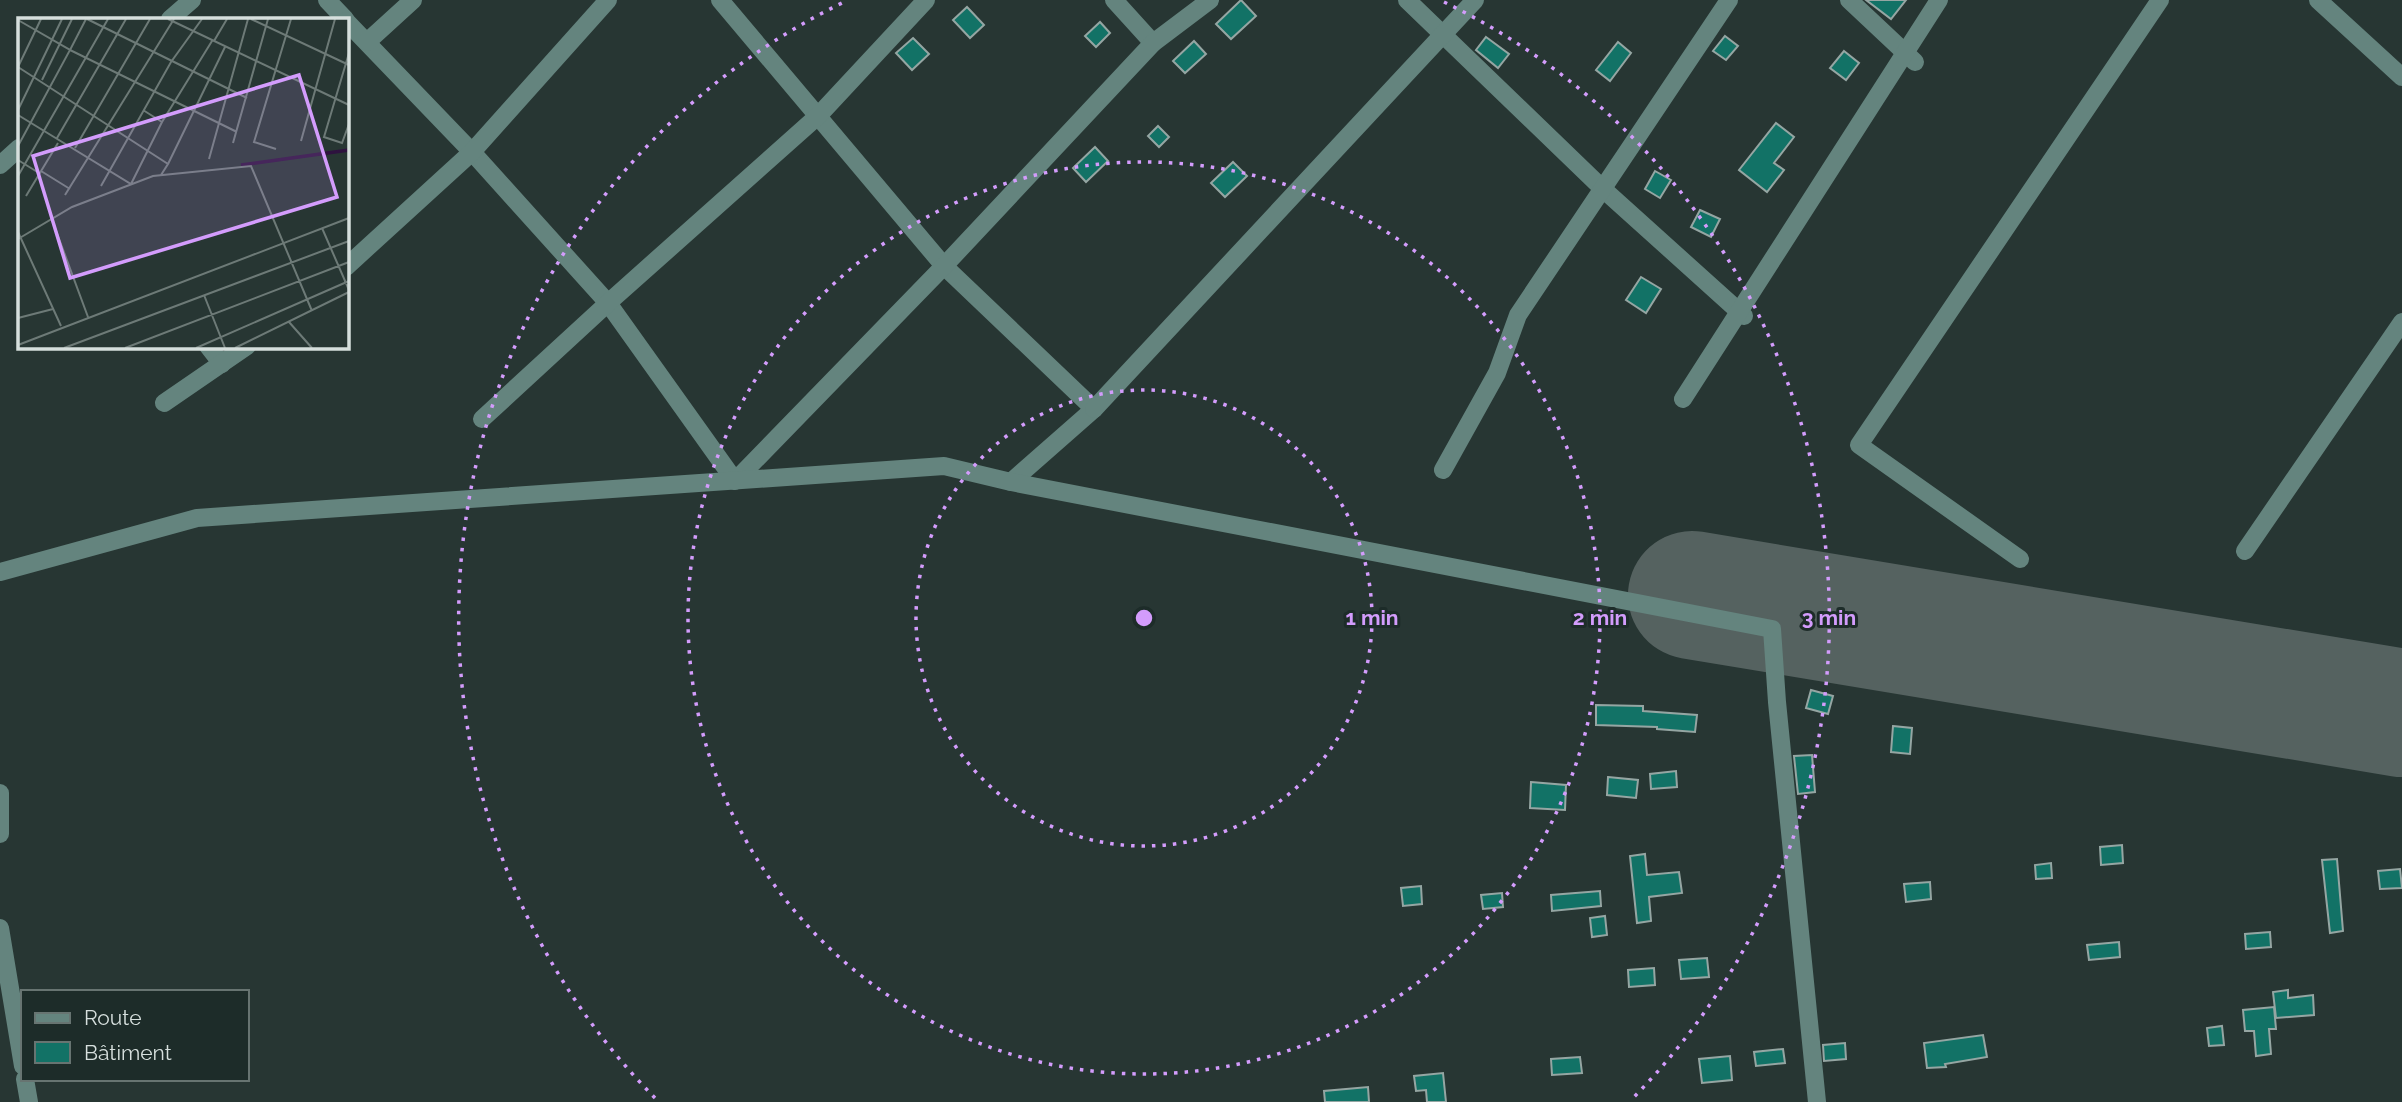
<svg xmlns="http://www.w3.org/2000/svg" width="2402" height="1102" viewBox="0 0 2402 1102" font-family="Raleway,sans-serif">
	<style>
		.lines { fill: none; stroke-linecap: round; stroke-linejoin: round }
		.runway { stroke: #556260; stroke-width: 128 }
		.building { fill: #127266; stroke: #95a6a3; stroke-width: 2 }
		.minor { stroke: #64847e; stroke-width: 18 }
		.ring { fill: none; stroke: #d39cfc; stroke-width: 3.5; stroke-dasharray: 3.5 7 }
		.inset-river { fill: none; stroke: #2e123f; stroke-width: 3.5 }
		.inset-road { fill: none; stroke: #6d7a77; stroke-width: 2 }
		.view { fill: #d39cfc; fill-opacity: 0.15; stroke: #d39cfc; stroke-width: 3.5 }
		.inset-edge { fill: none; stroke: #d6dfdd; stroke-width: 3.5 }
		.centre { fill: #d39cfc; stroke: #1d2c29; stroke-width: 3.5 }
		.ring-label { font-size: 21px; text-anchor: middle; font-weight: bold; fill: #d39cfc; stroke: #1d2c29; stroke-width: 6; stroke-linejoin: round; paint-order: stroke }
	</style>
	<rect width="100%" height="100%" fill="#273633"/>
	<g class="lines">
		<path class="runway" d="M1692,595L2402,713"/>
	</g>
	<g class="building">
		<path d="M1241,0L1256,16L1231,39L1216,24Z"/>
		<path d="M1866,0H1906L1891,19Z"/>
		<path d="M967,7L984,25L970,38L953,20Z"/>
		<path d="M1100,22L1110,33L1096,47L1085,36Z"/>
		<path d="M1725,36L1738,46L1726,60L1713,51Z"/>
		<path d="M1486,37L1509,54L1498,68L1476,50Z"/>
		<path d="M913,38L929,54L912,70L896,53Z"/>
		<path d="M1194,41L1206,54L1185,73L1173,61Z"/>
		<path d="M1618,42L1631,53L1610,81L1596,70Z"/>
		<path d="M1844,51L1859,63L1846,80L1830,68Z"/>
		<path d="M1776,123L1794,137L1774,163L1784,170L1767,192L1739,170Z"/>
		<path d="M1158,126L1169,137L1159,147L1148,136Z"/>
		<path d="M1095,147L1108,161L1086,182L1073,168Z"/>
		<path d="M1233,162L1247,176L1225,197L1211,183Z"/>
		<path d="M1655,171L1671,180L1660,198L1645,189Z"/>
		<path d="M1700,210L1720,219L1711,237L1691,227Z"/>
		<path d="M1641,277L1661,289L1646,313L1626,300Z"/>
		<path d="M1811,690L1833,696L1828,714L1806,708Z"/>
		<path d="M1596,705L1643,706V711L1697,715L1695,732L1657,729V727L1596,725Z"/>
		<path d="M1893,726L1912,728L1910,754L1891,752Z"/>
		<path d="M1812,755L1815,792L1798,794L1794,756Z"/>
		<path d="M1676,771L1677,787L1651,789L1650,774Z"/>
		<path d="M1608,777L1638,780L1636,798L1607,795Z"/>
		<path d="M1531,782L1566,785L1565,810L1530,808Z"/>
		<path d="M2122,845L2123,863L2101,865L2100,847Z"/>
		<path d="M1645,854L1647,875L1679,872L1682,893L1649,897L1651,921L1637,923L1630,856Z"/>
		<path d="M2337,859L2343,931L2330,933L2322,860Z"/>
		<path d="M2051,863L2052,878L2036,879L2035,865Z"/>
		<path d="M2400,869L2402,888L2380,889L2378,871Z"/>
		<path d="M1930,882L1931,899L1906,902L1904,884Z"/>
		<path d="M1421,886L1422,904L1403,906L1401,888Z"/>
		<path d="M1600,891L1601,906L1552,911L1551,895Z"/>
		<path d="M1502,893L1503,907L1483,909L1481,895Z"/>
		<path d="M1605,916L1607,935L1592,937L1590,918Z"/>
		<path d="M2270,932L2271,947L2246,949L2245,934Z"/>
		<path d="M2119,942L2120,957L2089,960L2087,945Z"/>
		<path d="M1707,958L1709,977L1681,979L1679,960Z"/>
		<path d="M1654,968L1655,985L1629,987L1628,970Z"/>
		<path d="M2288,990V998L2313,995L2314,1015L2276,1018L2273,992Z"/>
		<path d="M2274,1007L2276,1029H2269L2271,1054L2256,1056L2254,1031H2245L2243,1010Z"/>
		<path d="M2222,1026L2224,1045L2209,1046L2207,1028Z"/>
		<path d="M1983,1035L1987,1057L1945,1064L1946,1067L1927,1068L1924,1043Z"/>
		<path d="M1845,1043L1846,1059L1824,1061L1823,1045Z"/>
		<path d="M1783,1049L1785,1063L1756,1066L1754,1052Z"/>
		<path d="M1730,1056L1732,1080L1702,1083L1699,1059Z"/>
		<path d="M1580,1057L1582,1073L1552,1075L1551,1059Z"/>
		<path d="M1443,1073L1446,1102H1427L1426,1090L1416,1091L1414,1076Z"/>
		<path d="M1368,1087L1369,1102H1325L1324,1091Z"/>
	</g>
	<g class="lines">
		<g class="minor">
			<path d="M327,0L345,19"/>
			<path d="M720,0L944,266L1094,409L1011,482"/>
			<path d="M1114,0L1153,43"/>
			<path d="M1407,0L1603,189L1744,316"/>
			<path d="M1849,0L1915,62"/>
			<path d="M2318,0L2402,77"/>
			<path d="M170,19L192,0"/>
			<path d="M346,21L472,152L608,303L735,481L944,266L1153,43L1210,0"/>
			<path d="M367,42L413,0"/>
			<path d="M0,165L19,148"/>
			<path d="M346,267L472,152L608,0"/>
			<path d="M208,346L222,364"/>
			<path d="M1683,399L1939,0"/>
			<path d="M164,403L247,346"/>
			<path d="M1094,409L1475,0"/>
			<path d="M482,419L608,303L819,115L926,0"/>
			<path d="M1443,470L1497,373L1518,315L1729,0"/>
			<path d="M2245,551L2402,322"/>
			<path d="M2020,559L1859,445L2160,0"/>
			<path d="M0,572L197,518L944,466L1011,482L1772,629L1777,702L1817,1102"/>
			<path d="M0,793V834"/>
			<path d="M0,928L23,1066"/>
			<path d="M25,1079L29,1102"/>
		</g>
	</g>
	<g class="ring">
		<circle cx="1144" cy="618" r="228"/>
		<circle cx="1144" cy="618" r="456"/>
		<path d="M655 1098A685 685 0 0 1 844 2M1444 2A685 685 0 0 1 1633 1098"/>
	</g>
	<g transform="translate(18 18)">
		<rect width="331" height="331" fill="#273633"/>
		<path class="inset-river" d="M223,147L331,132"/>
		<path class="inset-road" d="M68,1L52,32L219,114M69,1L229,80M150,1L331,87M233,1L331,47M0,2L52,32L0,128M196,23L209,1M331,35L306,119L324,125L331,106M0,49L150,146L143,157M0,49L23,1M24,62L54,1M0,92L44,1M125,92L144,104M0,97L113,166L144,104L194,23M39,120L108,1M283,123L317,1M215,125L250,1M57,130L132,1M258,131L236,124L273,1M191,141L230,1M0,142L21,155M150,146L207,29M23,153L52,171M0,158L90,1M83,168L153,44L184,1M47,177L156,1M8,178L40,125M34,202L70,299M304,210L331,272M0,214L43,308M0,221L54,189L135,158L233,148L294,293M186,277L207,330M0,300L35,291M271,304L294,330M0,327L331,200M46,330L331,223M107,330L331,244M178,330L331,263M217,330L331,274"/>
		<path class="view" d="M281,57L319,179L52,260L15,138Z"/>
		<rect width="331" height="331" class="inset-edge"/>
	</g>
	<circle cx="1144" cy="618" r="10" class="centre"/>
	<g class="ring-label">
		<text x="1372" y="625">1 min</text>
		<text x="1600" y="625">2 min</text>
		<text x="1829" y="625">3 min</text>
	</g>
	<rect x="21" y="990" width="228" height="91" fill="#1d2c29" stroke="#677471" stroke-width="2"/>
	<rect x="35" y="1013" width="35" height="10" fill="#64847e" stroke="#677471" stroke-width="2"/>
	<text x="84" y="1025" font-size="21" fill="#d6dfdd">Route</text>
	<rect x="35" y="1042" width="35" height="21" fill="#127266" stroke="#677471" stroke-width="2"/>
	<text x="84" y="1060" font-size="21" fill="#d6dfdd">Bâtiment</text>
</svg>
